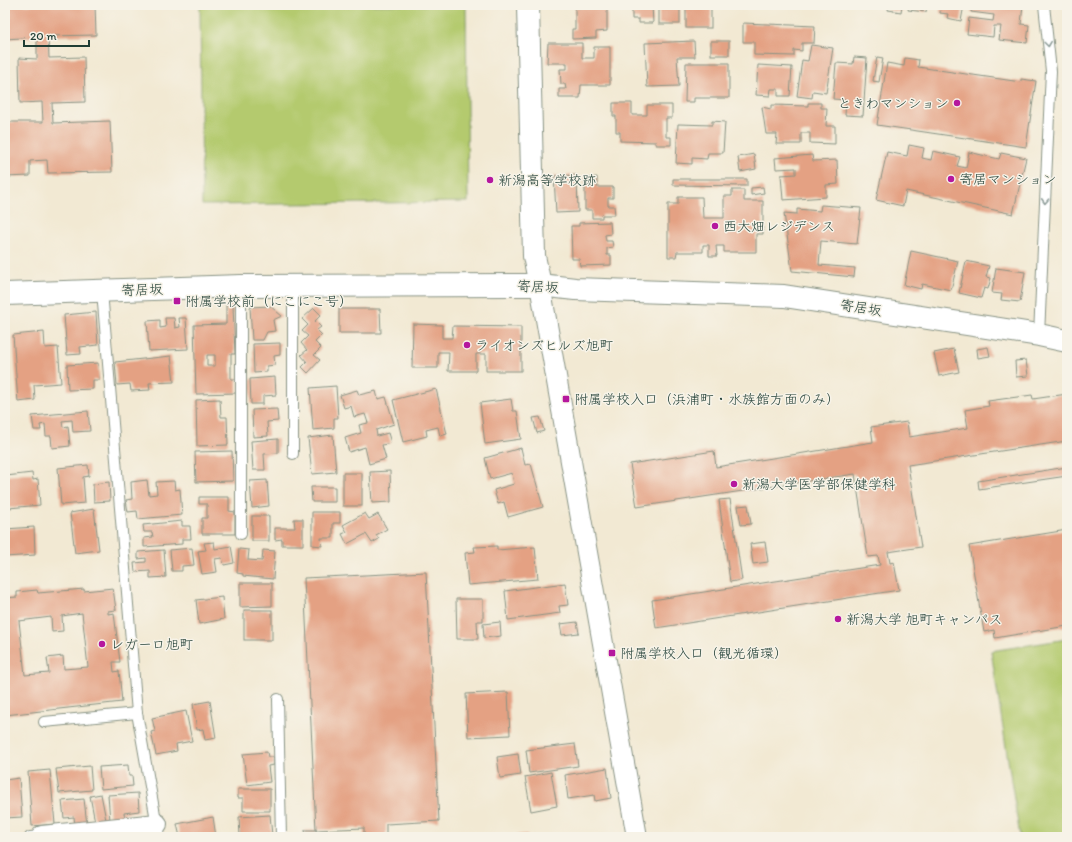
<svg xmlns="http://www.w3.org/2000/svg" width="1072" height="842" viewBox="0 0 1072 842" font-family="Itim,'Klee One',sans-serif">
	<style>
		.green { fill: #b4ca6e; stroke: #6a8451 }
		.building { fill: #e4a183; fill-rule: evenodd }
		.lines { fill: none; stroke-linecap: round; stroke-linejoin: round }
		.service-casing { stroke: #889384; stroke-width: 12 }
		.minor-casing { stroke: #889384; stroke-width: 22 }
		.tertiary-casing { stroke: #889384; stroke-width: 24 }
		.service { stroke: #fff; stroke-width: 10 }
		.minor { stroke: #fff; stroke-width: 20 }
		.tertiary { stroke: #fff; stroke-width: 22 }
		.oneway { stroke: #8f9e9a }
		.poi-dot { fill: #b5179e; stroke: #f7f3e8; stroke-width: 1.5 }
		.labels { text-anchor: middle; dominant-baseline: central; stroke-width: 3; stroke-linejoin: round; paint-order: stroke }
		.poi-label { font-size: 14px; fill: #1f3d34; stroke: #f7f3e8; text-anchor: start }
		.street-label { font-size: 14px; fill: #1f3d34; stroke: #f7f3e8 }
	</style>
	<rect width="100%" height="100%" fill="#f7f3e8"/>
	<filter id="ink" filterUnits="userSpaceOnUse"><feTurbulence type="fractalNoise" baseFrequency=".025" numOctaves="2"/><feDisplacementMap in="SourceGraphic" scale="8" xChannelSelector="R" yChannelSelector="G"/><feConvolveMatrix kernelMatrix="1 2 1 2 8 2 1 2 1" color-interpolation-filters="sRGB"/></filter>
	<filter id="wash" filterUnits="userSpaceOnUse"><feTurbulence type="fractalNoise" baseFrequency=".012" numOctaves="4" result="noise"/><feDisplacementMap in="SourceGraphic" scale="16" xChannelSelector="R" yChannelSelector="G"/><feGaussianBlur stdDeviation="0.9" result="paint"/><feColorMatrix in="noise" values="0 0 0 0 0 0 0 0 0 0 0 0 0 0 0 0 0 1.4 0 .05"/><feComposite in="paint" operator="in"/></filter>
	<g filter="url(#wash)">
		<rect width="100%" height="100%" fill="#f2e9d3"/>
		<g class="green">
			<path d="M200,5H466L468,202L202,205Z"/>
			<path d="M1067,639V837H1020L991,651Z"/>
		</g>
		<g id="blocks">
			<g class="building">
				<path d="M5,5H95L96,35L48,36L49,58L84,57L85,102L52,103L53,123L110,121L112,172L48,173L47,160L30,161V176L5,177V122H43L42,102L20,103L19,58L37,59V37L5,39Z"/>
				<path d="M588,5H607V31L596,32V38L572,39V29H575V8L588,7Z"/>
				<path d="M632,5H652L653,23H639V19H632Z"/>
				<rect x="659" y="5" width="21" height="19"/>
				<rect x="686" y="5" width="25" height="23"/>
				<path d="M889,5H902L901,12L888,10Z"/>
				<path d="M909,5H927L926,12L908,10Z"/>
				<path d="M941,5H964L961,21L947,18L948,14L940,13Z"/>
				<path d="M972,5H1023L1021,24L1029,25L1027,43L999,40L1001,26H994L993,37L967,34L969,18L993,21L994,15L971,12Z"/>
				<path d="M743,23L815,26L814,43H802V51L794,50V56L754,55V42H743Z"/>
				<path d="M694,41L695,57H677L679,86L647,87L645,43Z"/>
				<rect x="711" y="41" width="18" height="14"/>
				<path d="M548,43H582V58H594V47H610V85H581L580,98H559V89H566L565,84H561L560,69H567V63H547Z"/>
				<path d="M811,45L833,48L826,93L813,91L812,98L797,96L802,60L808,61Z"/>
				<path d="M854,57L867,58L863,116L845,115L846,100L833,99L836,63L853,64Z"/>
				<path d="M877,57L883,58L879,82L873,81Z"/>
				<path d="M905,58L919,60L918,67L1021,82V79L1036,81L1026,147L877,125L887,63L904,66Z"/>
				<path d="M686,63H729V98H694V102H685Z"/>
				<path d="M758,65L792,67L790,96H778V89H771L770,96L756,95Z"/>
				<path d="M613,103H632V115H647V105H672V118H666V137H671V145H656V142L620,141V132H616V116H613Z"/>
				<path d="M808,103H821V108H827L826,126H835V144L810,143V133H801V144H776L777,134H766L762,107L771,109V105L808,106Z"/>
				<path d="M712,121L725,122L723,153H708L707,159L692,158V164L676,163L678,124L712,125Z"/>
				<path d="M909,145L924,148L922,158L931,160L933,151L960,157L957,166L966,168L969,152L999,159L1001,153L1026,158L1013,214L906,191L903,206L876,200L887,152L907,156Z"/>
				<path d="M754,154L756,169L740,172L738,157Z"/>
				<path d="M812,155L813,161L837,160L838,184L826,185V197L783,200L781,175L796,174V168L776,169L775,158Z"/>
				<path d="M577,175L578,212L556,213L554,176Z"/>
				<path d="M597,177V187H613V198H608V206H614L615,215H602V218H592V210H585V178Z"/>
				<path d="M673,179H747V186L673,185Z"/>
				<path d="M763,187L764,193L751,195V188Z"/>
				<path d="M732,190H744V201H763V234H756V252H724V246H716L717,256H709V245H703V252H677L676,257H668V204H678V197H702L703,218H724V196H732Z"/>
				<path d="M821,205L861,208L857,244L821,241L819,265L855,268L854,277L792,271L784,213L797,214V209L820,211Z"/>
				<path d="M610,222L611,234L605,235L606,241H612L613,247L607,248V255H611V265L580,266L579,259H572L571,226H579V223Z"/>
				<path d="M911,251L958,261L951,290L922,284L921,289L904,285Z"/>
				<path d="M966,261L989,266L986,277L991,278L988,289L984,288L981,298L959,293Z"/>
				<path d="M996,268L1025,272L1020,302L1001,300L1002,294L992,293Z"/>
				<path d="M226,305H233L235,354H231V379H237V393L196,394L194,325L226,324ZM207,355H215V366H207Z"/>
				<path d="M270,306L282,316L273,320L275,331L267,332L263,340H252L250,307Z"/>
				<path d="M314,308L321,315L315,321L321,327L317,330L322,335L315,342L321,348L314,355L320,360L308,373L302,367L307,362L301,355L307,350L301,343L308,336L302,331L308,325L302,319Z"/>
				<path d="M339,309H380L381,333H339Z"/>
				<path d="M96,312L98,345L80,347L81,354L67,355L64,315Z"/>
				<path d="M165,318H174L175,328L180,327L179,318H186L188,349L149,351L147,321L160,320V328L166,327Z"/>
				<path d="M413,324L442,325V338H452L453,326L521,327V371H486V354H476V371H448L449,352H438V368H412Z"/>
				<path d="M44,332L45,348L58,347L61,383L34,385L35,400L18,402L13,335Z"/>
				<path d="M280,343V355L274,356L275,365L267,366V372L254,373L253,344Z"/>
				<path d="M988,347L990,356L978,358L977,349Z"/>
				<path d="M954,349L959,372L939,376L934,353Z"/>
				<path d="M171,356L174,382L149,383L150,390L131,391L130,384L117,385L115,362Z"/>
				<path d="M1026,360L1028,376L1016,377L1015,361Z"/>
				<path d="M98,363L99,380H93V389L68,390L67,365Z"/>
				<path d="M275,377L276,395L263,396V404H251L250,379Z"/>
				<path d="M336,386L338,418H334V428L313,430L310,388Z"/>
				<path d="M436,389L447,434L440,436L438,427L426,430L427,436L403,442L393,400Z"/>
				<path d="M357,390L359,395L376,391L378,399L386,397L394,424L376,430L377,436L388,433L391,443L382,445L386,459L369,464L365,447L349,452L345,438L361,433L359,425L368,423L365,414L354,417L351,406L344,408L340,395Z"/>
				<path d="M1067,394V441L908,465L921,547L888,552L890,563L894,562L899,590L656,628L652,600L880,565L878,556L868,557L855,474L637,507L630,464L714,451L716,467L873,442L871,427L907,422L909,437L968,428L965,410L989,406L988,401L1032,395L1033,399Z"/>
				<path d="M220,399L221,417H227L228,445L197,446L196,400Z"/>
				<path d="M511,399L513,411H517L521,439L485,444L480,403Z"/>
				<path d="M277,409L278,421L267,422L268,436L253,437L252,410Z"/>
				<path d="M88,411L90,431L73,432L72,420L62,421L63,427L68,426L70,446L52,448L51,436H46L45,424L40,425L41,430H34L32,416Z"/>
				<path d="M540,417L544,431L537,433L533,418Z"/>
				<path d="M333,435L336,472L312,474L308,438Z"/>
				<path d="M278,439V453L264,454L265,470H253L251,441Z"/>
				<path d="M521,448L525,465L531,464L543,507L508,517L504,502L498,504L494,490L514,484L512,473L490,479L485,458Z"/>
				<path d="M232,451L233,481L196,482L195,452Z"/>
				<path d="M88,465L89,476L83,477L85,503L61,505L58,468Z"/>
				<path d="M1067,467V476L979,489L978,481Z"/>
				<path d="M390,471L391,502L372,503L370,472Z"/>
				<path d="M32,473L33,480L38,479L40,505L9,508L6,476Z"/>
				<rect x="343" y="473" width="19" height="33"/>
				<path d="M147,480L149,495L157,494L156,482L174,481L175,490L180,489L182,515L138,519L137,511L128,512L126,500L132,499L131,482Z"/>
				<path d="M267,480L269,506L252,508L250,481Z"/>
				<path d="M109,482L110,501L94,502L93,484Z"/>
				<path d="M311,487H335V502H312Z"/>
				<path d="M199,497H229V511L235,512V534H202V518H207V504H199Z"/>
				<path d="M730,499L742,580L730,582L719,500Z"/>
				<path d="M748,505L751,524L741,525L738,506Z"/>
				<path d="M94,509L99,550L75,553L70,513Z"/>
				<path d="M312,512H340V523H333V538H321L322,546L312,545Z"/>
				<path d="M365,513L369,519L378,514L387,529L376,535L379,539L372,543L366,534L347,544L342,534L347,532L343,525Z"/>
				<rect x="252" y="516" width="17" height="25"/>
				<path d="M294,519H303V545H282V539L275,540V528H295Z"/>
				<path d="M182,521V526H190L191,539H182V544L144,547V538L153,537L152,532H144L143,525Z"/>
				<path d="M34,527L35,555L5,557V529Z"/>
				<path d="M1067,530V626L995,638L994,630L984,632L969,546Z"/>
				<path d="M214,542L215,549L231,546L234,563L224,565L222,558L215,559L217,572L202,574L198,551L206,550L204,543Z"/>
				<path d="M765,542L768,562L753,564L750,544Z"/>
				<path d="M497,546V550L535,547L538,579L468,585L465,553L475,552L474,547Z"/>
				<path d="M192,548L194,565L182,566V571H172L170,550Z"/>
				<path d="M239,549L249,550L248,560L262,561L263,550L275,551L273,579L243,576V574L237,573Z"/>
				<path d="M164,550L166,577L150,578V571L135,572L134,563L146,562V558L138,559V552Z"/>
				<path d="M426,572L439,821L386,824V837H364V828L316,830L304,578Z"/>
				<path d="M240,583H272V606L240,607Z"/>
				<path d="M565,583L568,605L559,606L560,613L508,620L505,591Z"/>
				<path d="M113,588L116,610L108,611V614L114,613L120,662H113L114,672L119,671L122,702L5,715V598L17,597V592L37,590L38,593L84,589V591ZM82,613L88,667L64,669L63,656L47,658L49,673L25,675L19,621L51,617L52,632L63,631L62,616Z"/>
				<path d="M222,597L224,619L199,624L196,600Z"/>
				<path d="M456,599H483V621H477L478,639H457Z"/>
				<rect x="244" y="610" width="28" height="30"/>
				<path d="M500,622L501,636L484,638L483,624Z"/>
				<path d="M577,622L579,633L562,635L560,624Z"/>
				<path d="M508,692L510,735L468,737L466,694Z"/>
				<path d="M210,701L216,738L205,740L203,729L197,730L193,704Z"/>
				<path d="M186,711L192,741L176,744L177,751L156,755L151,732L155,731L152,718Z"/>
				<path d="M575,744L578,766L529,773L526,750Z"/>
				<path d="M267,752L268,757H274V765L268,766L270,782L247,785L243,754Z"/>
				<path d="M518,754L521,775L500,778L497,757Z"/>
				<path d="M128,765L129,776H132L133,786L101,789L99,767Z"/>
				<path d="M90,766L92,790L59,793L56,769Z"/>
				<path d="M607,768L611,798L595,801L594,795L568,799L565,775Z"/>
				<path d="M50,770L55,824L32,826L28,772Z"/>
				<path d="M551,772L557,806L531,811L525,777Z"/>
				<path d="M19,778L22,817L5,818V780Z"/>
				<path d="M238,789H270V811H243V798H238Z"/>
				<path d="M138,793L139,811L124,813L125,819L110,821L108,795Z"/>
				<path d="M101,794L106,820L95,822L90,796Z"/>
				<path d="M84,799L87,825L75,826L74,817L64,818L62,801Z"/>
				<path d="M270,815L272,835L260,836V837H240L239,817Z"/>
				<path d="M213,817L216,837H193L192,835L180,837L177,824Z"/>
				<path d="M305,830H316L317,837H306Z"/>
				<path d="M527,834L528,837H508V836Z"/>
			</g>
		</g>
	</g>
	<g filter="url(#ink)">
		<use href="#blocks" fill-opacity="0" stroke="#889384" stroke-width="1"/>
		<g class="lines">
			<g class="service-casing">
				<g id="service">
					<path d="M241,286V534"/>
					<path d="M102,291L137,713L159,837"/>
					<path d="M1039,335L1051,71L1044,5"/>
					<path d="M293,454V287"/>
					<path d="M278,699L281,837"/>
					<path d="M44,722L137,713"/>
					<path d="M30,837L42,836"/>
				</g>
			</g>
			<g class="minor-casing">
				<g id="minor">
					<path d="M540,285L637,837"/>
					<path d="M42,837V836L157,824"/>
				</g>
			</g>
			<g class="tertiary-casing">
				<g id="tertiary">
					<path d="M528,5L534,256L540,285"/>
					<path d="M5,294L241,286L540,285L575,289L784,296L1039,335L1067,341"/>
				</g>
			</g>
			<use href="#service" class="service"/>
			<use href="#minor" class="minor"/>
			<use href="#tertiary" class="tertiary"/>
		</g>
		<defs><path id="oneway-chevron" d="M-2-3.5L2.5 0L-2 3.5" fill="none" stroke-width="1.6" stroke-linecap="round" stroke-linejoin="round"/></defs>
		<g class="oneway">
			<use href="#oneway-chevron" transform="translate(1048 44) rotate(83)"/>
			<use href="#oneway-chevron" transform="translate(1045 201) rotate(93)"/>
		</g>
	</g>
	<g class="poi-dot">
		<circle cx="957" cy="103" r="4"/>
		<circle cx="951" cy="179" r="4"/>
		<circle cx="490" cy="180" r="4"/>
		<circle cx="715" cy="226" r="4"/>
		<rect x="173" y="297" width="8" height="8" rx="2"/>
		<circle cx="467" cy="345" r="4"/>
		<rect x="562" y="395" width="8" height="8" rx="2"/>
		<circle cx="734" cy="484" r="4"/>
		<circle cx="838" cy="619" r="4"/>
		<circle cx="102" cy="644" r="4"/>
		<rect x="608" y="649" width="8" height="8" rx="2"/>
	</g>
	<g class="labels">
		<g class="poi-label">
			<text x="949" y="103" text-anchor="end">ときわマンション</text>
			<text x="959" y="179">寄居マンション</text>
			<text x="498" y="180">新潟高等学校跡</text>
			<text x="723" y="226">西大畑レジデンス</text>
			<text x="185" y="301">附属学校前（にこにこ号）</text>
			<text x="475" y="345">ライオンズヒルズ旭町</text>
			<text x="574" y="399">附属学校入口（浜浦町・水族館方面のみ）</text>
			<text x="742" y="484">新潟大学医学部保健学科</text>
			<text x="846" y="619">新潟大学 旭町キャンパス</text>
			<text x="110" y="644">レガーロ旭町</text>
			<text x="620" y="653">附属学校入口（観光循環）</text>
		</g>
		<g class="street-label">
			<text transform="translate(538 287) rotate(3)">寄居坂</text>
			<text transform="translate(142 290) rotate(-2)">寄居坂</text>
			<text transform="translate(861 308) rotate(9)">寄居坂</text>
		</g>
	</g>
	<rect width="1072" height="842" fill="none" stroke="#f7f3e8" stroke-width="20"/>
	<path d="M24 40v6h65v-6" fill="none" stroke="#1f3d34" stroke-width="2"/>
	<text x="30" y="40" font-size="12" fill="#1f3d34" stroke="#f7f3e8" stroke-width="3" paint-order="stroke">20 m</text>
</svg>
